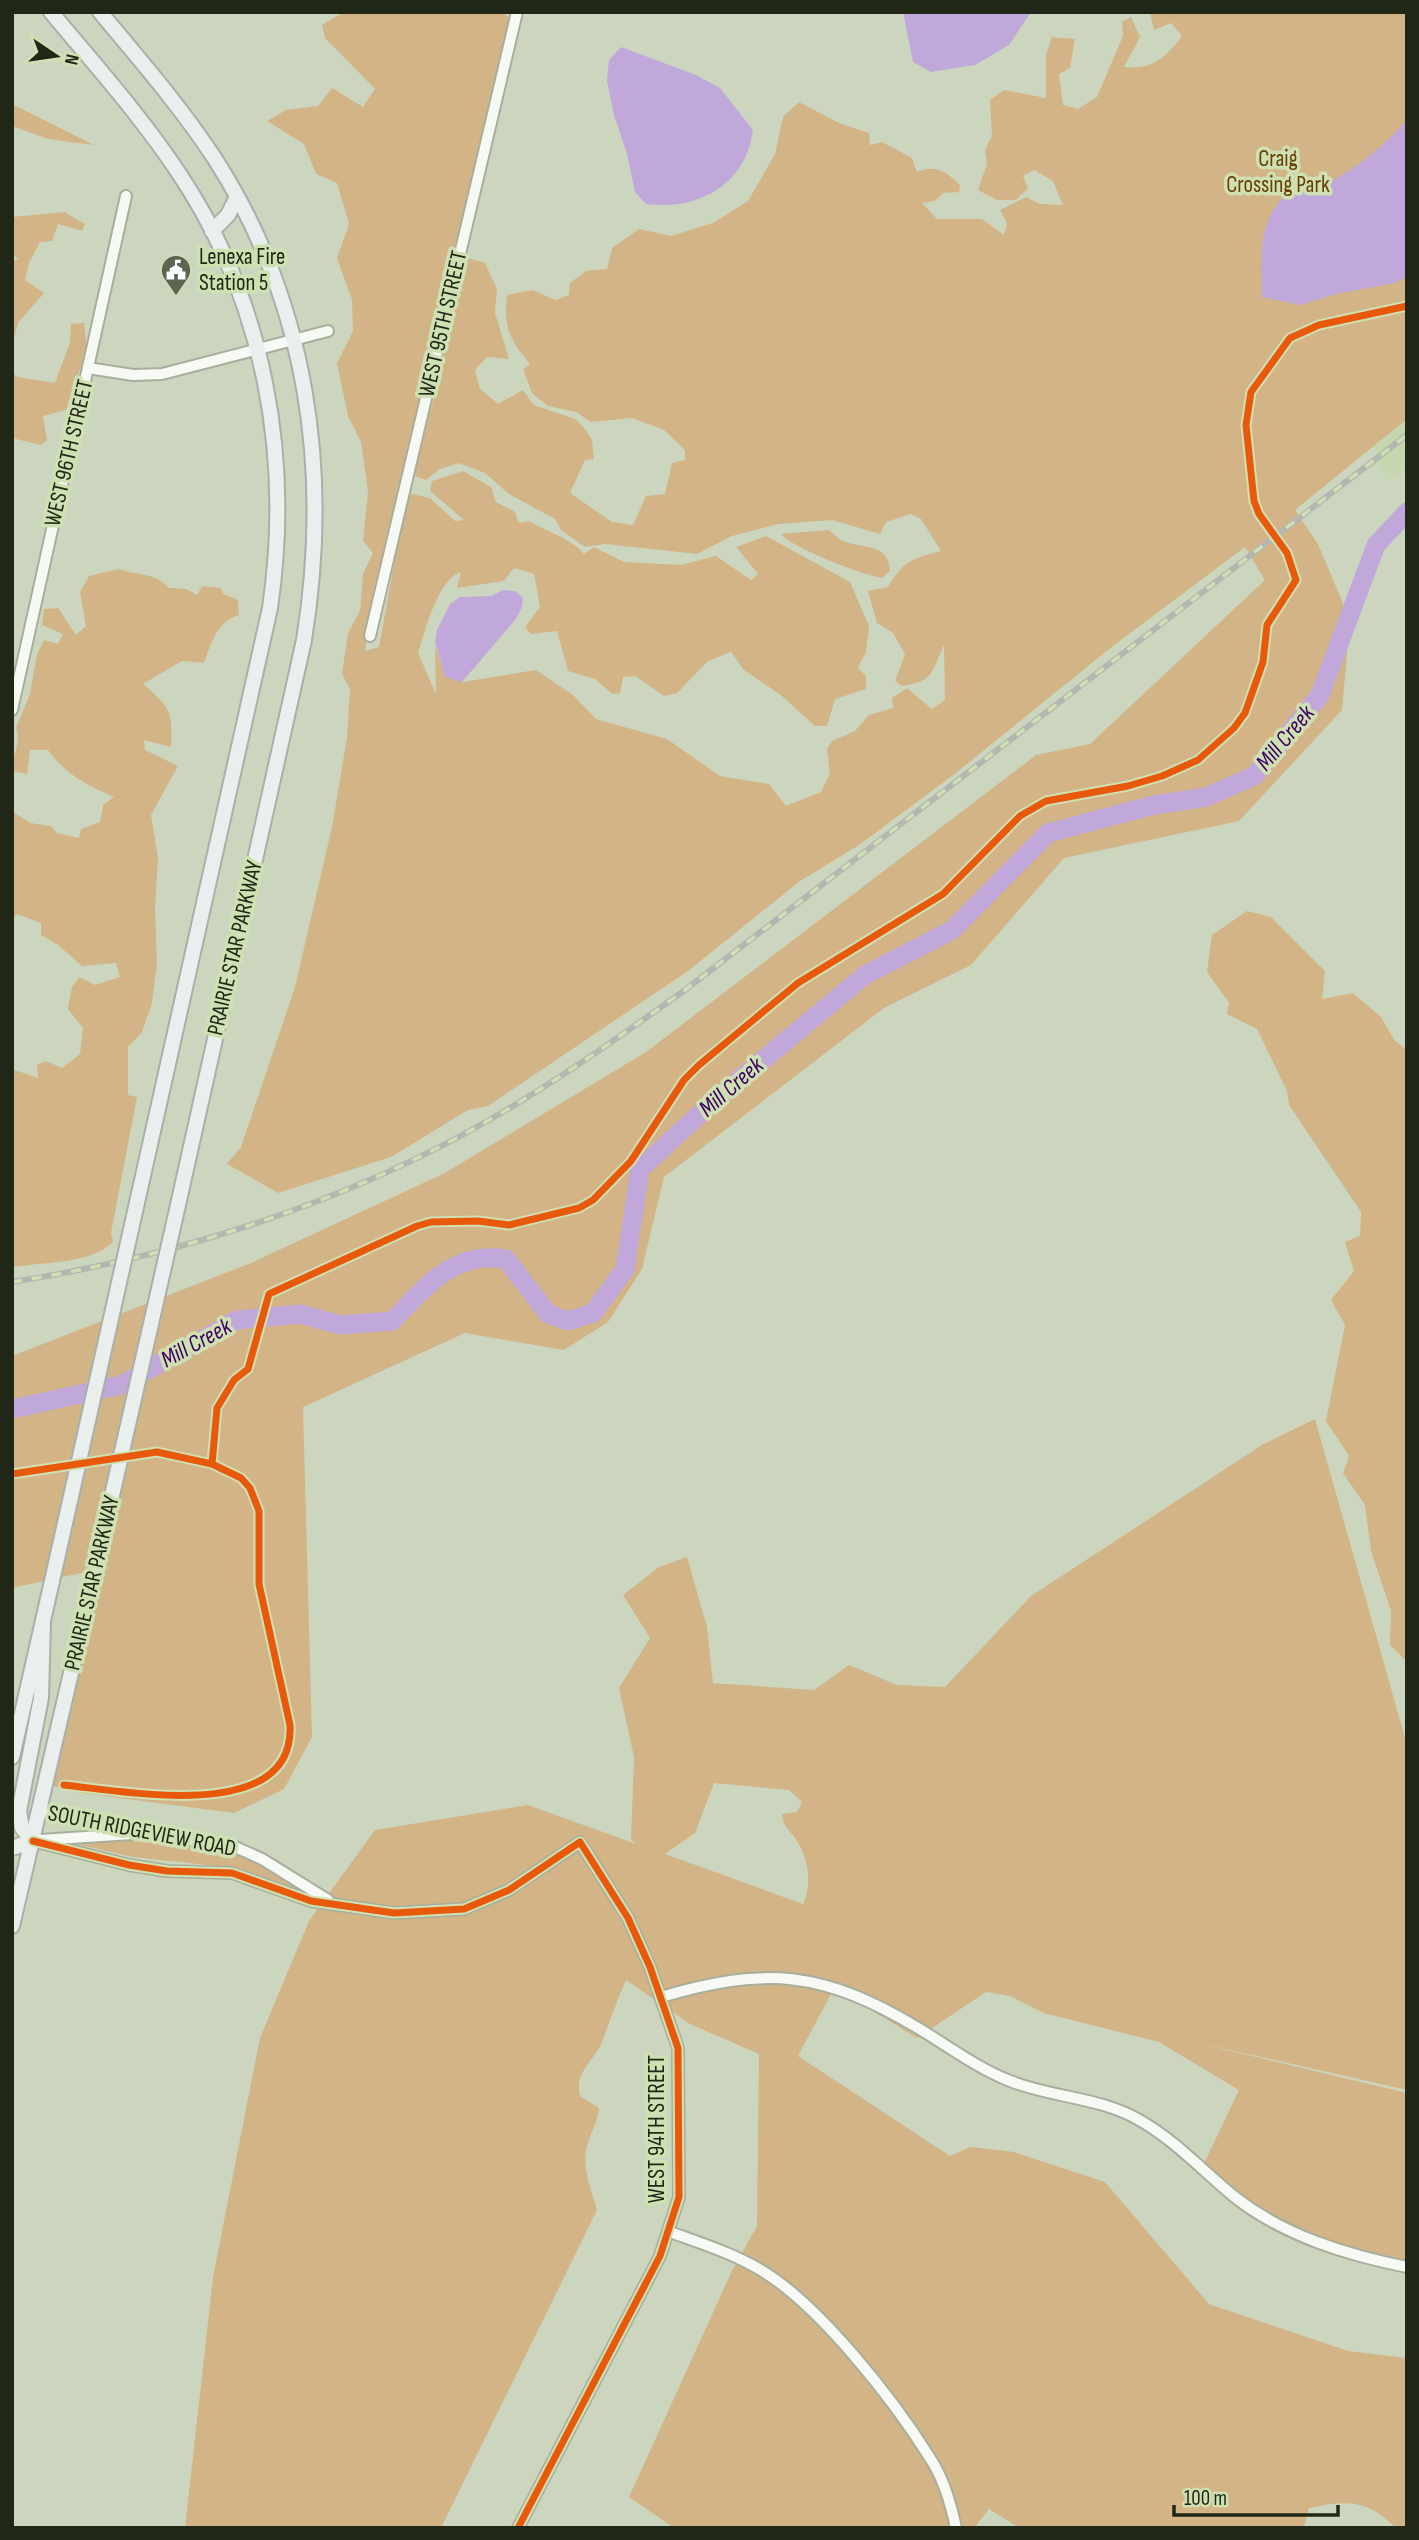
<svg xmlns="http://www.w3.org/2000/svg" width="1419" height="2540" viewBox="0 0 1419 2540" font-family="'Sofia Sans Condensed',sans-serif">
	<style>
		.built { fill: #c6d6af }
		.green { fill: #d3b487; fill-rule: evenodd }
		.water { fill: #c0a9da }
		.lines { fill: none; stroke-linecap: round; stroke-linejoin: round }
		.river { stroke: #c0a9da; stroke-width: 19 }
		.minor-casing { stroke: #a7af9c; stroke-width: 14 }
		.major-casing { stroke: #a6b1aa; stroke-width: 18 }
		.minor { stroke: #f7f9f5; stroke-width: 10 }
		.major { stroke: #eaefee; stroke-width: 14 }
		.rail-casing { stroke: #b4b7b0; stroke-width: 6 }
		.rail { stroke: #cfe0b3; stroke-width: 3.5; stroke-dasharray: 10; stroke-linecap: butt }
		.major-bridge-casing { stroke: #a6b1aa; stroke-width: 18; stroke-linecap: butt }
		.major-bridge { stroke: #eaefee; stroke-width: 14 }
		.cycleway-casing { stroke: #cfe0b3; stroke-width: 11 }
		.cycleway { stroke: #e8590c; stroke-width: 7 }
		.labels { text-anchor: middle; dominant-baseline: central; stroke-width: 7; stroke-linejoin: round; paint-order: stroke }
		.park-label { font-size: 23px; fill: #693d03; stroke: #cfe0b3 }
		.poi-label { font-size: 23px; fill: #212716; stroke: #cfe0b3; text-anchor: start }
		.street-label { font-size: 23px; fill: #212716; stroke: #cfe0b3 }
		.water-label { font-size: 24px; font-style: italic; fill: #3d0164; stroke: #cfe0b3 }
	</style>
	<rect width="100%" height="100%" fill="#ccd6be"/>
	<path class="built" d="M1407,419V466L1388,482L1373,445Z"/>
	<g class="green">
		<path d="M344,12H502L511,19L402,473L401,492L367,635L365,651L379,647L407,493L430,498L455,521L464,520L430,491L432,481L463,471L491,487L496,502L515,512L519,523L529,521C547,532 571,538 584,554L594,547L624,562L681,565L716,556L751,580L758,574L736,547L766,536L850,582L869,626L866,652L858,668L866,676V689L835,699L827,726H815L782,696L744,670L731,652L708,661L677,693L664,696L635,676L623,677L620,693L612,694L595,679L568,671L557,631L531,634L525,627L540,607L534,574L514,568L504,581L457,588L461,572C438,578 425,632 418,653L436,694L435,645L445,676L463,682L536,670L573,695L596,719L667,739L720,776L769,784L786,806L821,792L830,773L827,749L832,741L855,731L869,715L893,708L892,698L907,688L932,709L945,700L944,645C931,671 936,681 902,686L895,681L905,654L893,633L877,623L868,591L888,587C903,561 913,558 941,551L921,519L911,514L886,522L880,534L832,520L778,524L732,536L697,554L605,544L585,547L561,530L555,519L509,494L485,473L459,463L440,469L426,480L415,476V462L433,402L465,257L485,263L497,289L495,313L509,359L487,357L475,370L480,389L498,404L523,390L534,405L575,419L585,429L592,440L594,459L585,460L570,493L612,522L633,525L646,496L665,494L672,463L685,460V450L664,430L632,418L591,422L576,412L548,406L532,393L523,369L530,364C509,339 503,327 507,295L533,290L555,300L569,295L570,283L586,271L607,269L612,248L639,229L671,236L713,223L748,201L775,154L783,117L799,102L839,123L869,133L870,145L882,142L912,158L917,172C935,164 947,172 960,185L959,192L943,193L935,201L922,203L937,219H982L1004,235L1007,223L1000,210L1026,197L1040,204L1063,205L1053,181L1034,170L1023,176L1028,188L1016,200H997L978,190L987,164L985,150L992,136L990,100L1004,90L1046,98V55L1052,37L1075,39L1070,68L1059,74L1063,105L1078,109L1097,97L1123,36L1122,22L1131,17L1140,37L1124,67C1153,70 1165,58 1182,36L1171,23L1154,30L1150,12H1407V419L1295,510L1318,544L1350,620L1342,710L1239,821L1064,858L971,965L884,1008L664,1177L642,1269L608,1322L564,1350L465,1333L303,1407L312,1737L284,1789L234,1813L81,1793L46,1784L95,1570L12,1588V1356L251,1263L445,1173L646,1052L1036,755L1090,744L1265,580L1245,547L1113,646L952,776L859,845L800,881L688,971L488,1106L468,1110L391,1157L278,1193L227,1164L241,1147L295,987L332,827L347,738L350,689L342,674L348,633L360,611L363,574L373,553L363,541L368,492L361,442L348,416L337,363L353,331L352,300L337,258L349,224L337,183L316,174L304,144L267,121L286,110L318,106L332,88L363,107L375,89L325,38L322,25Z"/>
		<path d="M12,104L94,145L48,139L12,126Z"/>
		<path d="M64,212L85,224L82,231L58,224L52,241L40,242L29,263L25,280L44,293L18,323L12,347V262L18,259L12,253V217Z"/>
		<path d="M84,323L87,349L66,410L43,416L47,440L41,445L12,438V372L17,377L55,383L70,343L71,324Z"/>
		<path d="M829,530C833,533 838,539 843,541C863,549 889,543 890,571L882,578C863,575 792,548 781,534Z"/>
		<path d="M119,569C138,576 155,572 169,588L186,589L197,595L202,586L221,588L223,594L238,600L239,615C216,622 212,642 204,663L182,661L143,684C170,707 173,711 171,747L144,740L145,750L178,766L151,815L158,858L155,909L157,963L152,1003L142,1032L128,1047V1095L137,1097L111,1233L113,1242C91,1264 43,1262 12,1267V1069L38,1078L37,1065L46,1061L62,1068L80,1054L83,1028L68,1009L72,987L79,977L95,985L120,977L116,963L82,966L58,945L41,935V923L17,914L12,921V811L30,823L51,826L57,833L79,838L81,829L100,822L103,805L114,797C87,785 66,775 48,750H30L27,774L13,771C11,755 22,743 16,728L30,694L37,654L44,640L58,644L63,634L42,625L44,609L58,608L76,635L86,626L80,592L89,576Z"/>
		<path d="M1247,911L1271,917L1325,971L1322,999L1353,993L1381,1017L1395,1041L1407,1050V1662L1390,1645L1391,1611L1371,1551L1365,1505L1343,1473L1349,1456L1326,1421L1345,1325L1331,1300L1354,1271L1345,1242L1360,1236L1361,1212L1289,1105L1287,1091L1257,1029L1227,1014L1229,1003L1207,972L1212,935Z"/>
		<path d="M1315,1419L1407,1745V2090L1190,2041L1407,2093V2272C1347,2263 1285,2243 1236,2207C1223,2197 1211,2185 1199,2174L1239,2090L1159,2042L1044,2013L1010,1996L986,1992L917,2038L863,2005L831,1994L798,2056L950,2156L970,2147L1014,2152L1105,2182L1209,2304L1348,2351L1407,2358V2528H1396C1367,2499 1347,2500 1309,2508L1304,2528H1019L989,2509L974,2528H674L629,2497L731,2273L757,2226L759,2054L690,2024L626,1980C617,2000 610,2021 602,2042C594,2062 574,2071 580,2096L599,2108C598,2123 589,2135 586,2150C583,2172 591,2189 597,2210L441,2528H185L213,2277L260,2038L309,1921L375,1830L528,1805L636,1844L631,1840L634,1757L619,1688L650,1638L623,1595L659,1567L687,1557L707,1627L713,1683L814,1690L849,1665L897,1685L945,1687L1031,1596L1262,1445ZM714,1783L789,1790L802,1802L797,1812L782,1814C783,1827 789,1829 795,1838C808,1857 813,1883 803,1904L665,1854L695,1833Z"/>
		<path d="M128,1841L225,1848L258,1862L307,1892L306,1895L226,1867L133,1857L71,1843Z"/>
	</g>
	<g class="water">
		<path d="M903,12H1031L1009,45L975,65L931,72L913,62Z"/>
		<path d="M621,47L696,75L720,88L753,130C746,185 698,211 646,204L635,192L627,154L614,115L607,81L609,60Z"/>
		<path d="M1407,119V277L1395,283L1336,294L1300,305L1262,297C1261,254 1256,207 1302,185C1308,182 1316,186 1323,184C1346,178 1392,139 1407,119Z"/>
		<path d="M503,590L515,591L523,598L522,607L516,619L462,682L445,677L435,642L437,630L450,604L460,597L491,596Z"/>
	</g>
	<g class="lines">
		<path class="river" d="M12,1409L121,1385L237,1320L300,1314L341,1325L392,1321C425,1288 453,1250 506,1259L548,1314L568,1321L593,1313L625,1269L640,1169L717,1098L865,975L952,930L1048,833L1154,805L1206,797L1254,776L1320,695L1376,545L1407,512"/>
		<g class="minor-casing">
			<g id="minor">
				<path d="M88,368L133,375L162,374L328,331"/>
				<path d="M370,636L517,12"/>
				<path d="M12,710L126,196"/>
				<path d="M40,1811L147,1833L233,1846L262,1859L328,1900"/>
				<path d="M40,1840L132,1834"/>
				<path d="M33,1841L129,1865L167,1871L232,1873L311,1901L394,1913L464,1909L509,1890L580,1842L628,1918L650,1967L678,2048L679,2197L660,2256L518,2528"/>
				<path d="M661,1997C766,1966 823,1971 918,2028C948,2046 977,2068 1010,2081C1053,2098 1101,2097 1141,2121C1176,2141 1205,2173 1236,2198C1285,2236 1347,2255 1407,2267"/>
				<path d="M670,2232C700,2243 732,2253 759,2269C818,2303 893,2399 930,2458C944,2479 951,2504 956,2528"/>
			</g>
		</g>
		<g class="major-casing">
			<g id="major">
				<path d="M51,12C95,65 142,117 180,175C265,303 292,458 270,608L134,1216"/>
				<path d="M100,12C140,60 181,107 215,159C308,304 331,472 304,640L178,1205"/>
				<path d="M212,231L228,215L237,197"/>
				<path d="M12,1757L52,1581"/>
				<path d="M33,1841L22,1828L19,1811L41,1698L43,1621"/>
				<path d="M12,1848L33,1841"/>
				<path d="M12,1926L95,1570"/>
			</g>
		</g>
		<use href="#minor" class="minor"/>
		<use href="#major" class="major"/>
		<g class="rail-casing">
			<path id="rail" d="M12,1282C178,1256 345,1203 491,1119C559,1080 622,1035 685,990L1407,435"/>
		</g>
		<use href="#rail" class="rail"/>
		<g class="major-bridge-casing">
			<g id="major-bridge">
				<path d="M95,1570L178,1205"/>
				<path d="M52,1581L134,1216"/>
			</g>
		</g>
		<use href="#major-bridge" class="major-bridge"/>
		<g class="cycleway-casing">
			<g id="cycleway">
				<path d="M212,1464L217,1408L234,1380L248,1369L269,1294L417,1226L431,1222L478,1221L509,1225L579,1208L593,1200L631,1161L684,1080L699,1065L798,983L943,894L1020,816L1046,801L1128,786L1162,776L1198,760L1234,728L1245,713L1263,662L1267,625L1296,580L1287,553L1259,514L1254,501L1246,425L1251,392L1290,338L1319,325L1407,306"/>
				<path d="M12,1474L157,1452L212,1464L241,1478L250,1488L259,1511V1584L290,1725C295,1825 125,1791 64,1785"/>
				<path d="M33,1841L129,1865L167,1871L232,1873L311,1901L394,1913L464,1909L509,1890L580,1842L628,1918L650,1967L678,2048L679,2197L660,2256L518,2528"/>
			</g>
		</g>
		<use href="#cycleway" class="cycleway"/>
	</g>
	<defs>
		<g id="civic-pin" transform="scale(1.575)"><path d="M0 17L-7.5 6A9.5 9.5 0 1 1 7.5 6Z" fill="#5d6451" stroke="#cfe0b3"/><path d="M-.6-6.5H3V-4.5H.6V-3L4-1V1h2V6H-6V1h2V-1L-.6-3ZM-1.2 2.5V6h2.4V2.5Z" fill="#fff"/></g>
	</defs>
	<g fill-rule="evenodd">
		<use href="#civic-pin" x="176" y="270"/>
	</g>
	<g class="labels">
		<g class="park-label">
			<text x="1278" y="159">Craig<tspan x="1278" dy="26">Crossing Park</tspan></text>
		</g>
		<g class="poi-label">
			<text x="199" y="257">Lenexa Fire<tspan x="199" dy="26">Station 5</tspan></text>
		</g>
		<g class="street-label">
			<text transform="translate(443 324) rotate(-77)">WEST 95TH STREET</text>
			<text transform="translate(69 453) rotate(-77)">WEST 96TH STREET</text>
			<text transform="translate(235 948) rotate(-77)">PRAIRIE STAR PARKWAY</text>
			<text transform="translate(92 1583) rotate(-77)">PRAIRIE STAR PARKWAY</text>
			<text transform="translate(142 1831) rotate(11)">SOUTH RIDGEVIEW ROAD</text>
			<text transform="translate(657 2129) rotate(-90)">WEST 94TH STREET</text>
		</g>
		<g class="water-label">
			<text transform="translate(1285 738) rotate(-50)">Mill Creek</text>
			<text transform="translate(731 1087) rotate(-41)">Mill Creek</text>
			<text transform="translate(196 1343) rotate(-29)">Mill Creek</text>
		</g>
	</g>
	<rect width="1419" height="2540" fill="none" stroke="#212716" stroke-width="28"/>
	<g transform="translate(56 56) rotate(103)" stroke="#cfe0b3" stroke-width="5" paint-order="stroke">
	<path d="M0-5L12 26L0 18L-12 26Z" fill="#212716"/>
	<text y="-10" font-size="19" font-weight="bold" text-anchor="middle" fill="#212716">N</text>
	</g>
	<path d="M1174 2505v10h164v-10" fill="none" stroke="#212716" stroke-width="3.5"/>
	<text x="1184" y="2505" font-size="21" fill="#212716" stroke="#cfe0b3" stroke-width="5" paint-order="stroke">100 m</text>
</svg>
